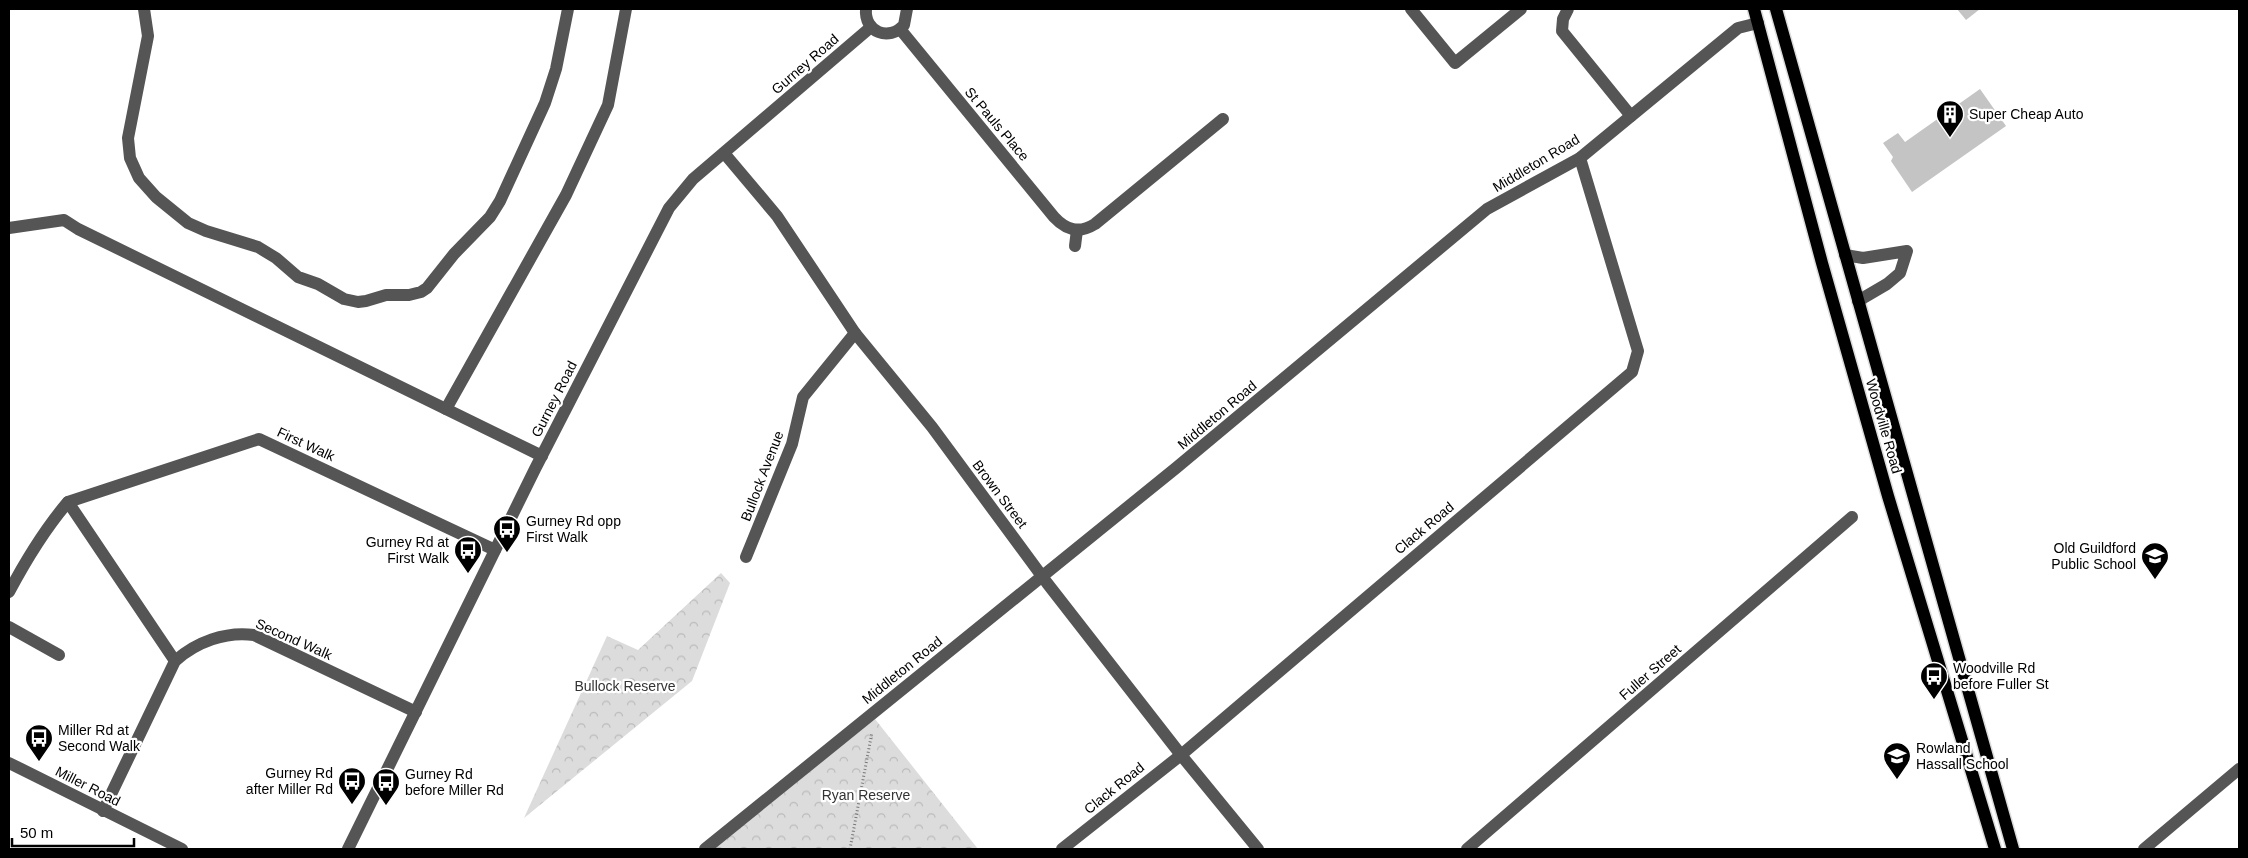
<svg xmlns="http://www.w3.org/2000/svg" width="2248" height="858" viewBox="0 0 2248 858" font-family="Helvetica,sans-serif">
	<style>
		.park { fill: url(#park-crowns) }
		.building { fill: #c4c4c4 }
		.lines { fill: none; stroke-linecap: round; stroke-linejoin: round }
		.major-casing { stroke: #dbdbdb; stroke-width: 15 }
		.path { stroke: #777; stroke-width: 3; stroke-dasharray: 1 2.5; stroke-linecap: butt }
		.minor { stroke: #555; stroke-width: 12 }
		.major { stroke: #000; stroke-width: 12 }
		.labels { text-anchor: middle; dominant-baseline: central; stroke-width: 4.5; stroke-linejoin: round; paint-order: stroke }
		.street-label { font-size: 14px; fill: #000; stroke: #fff }
		.poi-label { font-size: 14px; fill: #000; stroke: #fff; text-anchor: start }
		.park-label { font-size: 14px; fill: #333; stroke: #fff }
	</style>
	<defs>
		<pattern id="park-crowns" width="20" height="18" patternUnits="userSpaceOnUse" patternTransform="scale(1.25)"><rect width="20" height="18" fill="#dcdcdc"/><path d="M2 6a3 3 0 1 1 6 0M12 15a3 3 0 1 1 6 0" fill="none" stroke="#bbb"/></pattern>
	</defs>
	<rect width="100%" height="100%" fill="#fff"/>
	<g class="park">
		<path d="M721,573L730,583L692,681L524,818L607,636L638,650Z"/>
		<path d="M875,719L978,849H712Z"/>
	</g>
	<g class="building">
		<path d="M1957,9H1980L1966,20Z"/>
		<path d="M1980,89L2006,126L1912,192L1891,161L1893,157L1883,143L1898,133L1905,142Z"/>
	</g>
	<g class="lines">
		<g class="major-casing">
			<g id="major">
				<path d="M1754,9L1822,263L1888,496L1995,849"/>
				<path d="M1776,9L2013,849"/>
			</g>
		</g>
		<path class="path" d="M850,849L872,732"/>
		<g class="minor">
			<path d="M144,9L148,36L128,138L130,158L139,178L156,197L188,223L206,231L258,247L276,258L298,277L318,284L344,299L358,302L366,301L386,295H409L421,292L427,288L454,254L490,217L500,201L545,103L556,69L568,9"/>
			<path d="M866,9C864,32 889,42 904,25L907,9"/>
			<path d="M1411,9L1455,63L1521,9"/>
			<path d="M1568,9L1563,19L1562,31L1631,116"/>
			<path d="M900,29L1054,217C1066,230 1079,234 1095,224L1223,119"/>
			<path d="M724,153L777,216L855,333L932,427L1047,583L1181,755L1258,849"/>
			<path d="M9,228L64,220L78,229L542,456"/>
			<path d="M1075,246L1077,230"/>
			<path d="M1845,255L1863,258L1907,251L1900,273L1887,284L1858,301"/>
			<path d="M446,409L566,195L608,105L626,9"/>
			<path d="M68,502L175,661"/>
			<path d="M746,557L792,444L803,397L855,333"/>
			<path d="M9,592C26,560 44,530 68,502L259,439L495,550"/>
			<path d="M9,627L59,655"/>
			<path d="M9,763L182,849"/>
			<path d="M103,811L175,661C196,642 226,631 254,635L416,712"/>
			<path d="M348,849L535,469L669,208L693,179L871,27"/>
			<path d="M705,849L1176,468L1487,209L1580,158L1738,28L1758,23"/>
			<path d="M1062,849L1181,755L1632,372L1638,351L1580,158"/>
			<path d="M1467,849L1852,517"/>
			<path d="M2144,849L2239,769"/>
		</g>
		<use href="#major" class="major"/>
	</g>
	<defs>
		<g id="building-pin" transform="scale(1.4375)"><path d="M0 17L-7.5 6A9.5 9.5 0 1 1 7.5 6Z" fill="#000" stroke="#fff"/><path d="M-4-6H4V6H1V3H-1V6H-4ZM-2.5-4.3h1.7v1.8h-1.7ZM.8-4.3h1.7v1.8H.8ZM-2.5-1h1.7V.8h-1.7ZM.8-1h1.7V.8H.8Z" fill="#fff"/></g>
		<g id="bus-pin" transform="scale(1.4375)"><path d="M0 17L-7.5 6A9.5 9.5 0 1 1 7.5 6Z" fill="#000" stroke="#fff"/><path d="M-5-6H5V4H4V6H2V4H-2V6H-4V4H-5ZM-3.5-4V0h7V-4ZM-3.5 1.2v1.5H-2V1.2ZM2 1.2v1.5H3.5V1.2Z" fill="#fff"/></g>
		<g id="school-pin" transform="scale(1.4375)"><path d="M0 17L-7.5 6A9.5 9.5 0 1 1 7.5 6Z" fill="#000" stroke="#fff"/><path d="M0-5L7-2L0 1L-7-2ZM-4 1L0 2.5L4 1V4Q0 6-4 4Z" fill="#fff"/></g>
	</defs>
	<g fill-rule="evenodd">
		<use href="#building-pin" x="1950" y="114"/>
		<use href="#bus-pin" x="507" y="529"/>
		<use href="#bus-pin" x="468" y="550"/>
		<use href="#school-pin" x="2155" y="556"/>
		<use href="#bus-pin" x="1934" y="676"/>
		<use href="#bus-pin" x="39" y="738"/>
		<use href="#school-pin" x="1897" y="756"/>
		<use href="#bus-pin" x="352" y="781"/>
		<use href="#bus-pin" x="386" y="782"/>
	</g>
	<g class="labels">
		<g class="street-label">
			<text transform="translate(805 64) rotate(-41)">Gurney Road</text>
			<text transform="translate(997 124) rotate(50)">St Pauls Place</text>
			<text transform="translate(1536 163) rotate(-31)">Middleton Road</text>
			<text transform="translate(554 399) rotate(-63)">Gurney Road</text>
			<text transform="translate(1217 415) rotate(-40)">Middleton Road</text>
			<text transform="translate(1884 426) rotate(74)">Woodville Road</text>
			<text transform="translate(306 444) rotate(25)">First Walk</text>
			<text transform="translate(762 476) rotate(-69)">Bullock Avenue</text>
			<text transform="translate(1000 494) rotate(53)">Brown Street</text>
			<text transform="translate(1424 528) rotate(-40)">Clack Road</text>
			<text transform="translate(294 639) rotate(24)">Second Walk</text>
			<text transform="translate(902 670) rotate(-39)">Middleton Road</text>
			<text transform="translate(1650 672) rotate(-41)">Fuller Street</text>
			<text transform="translate(88 786) rotate(27)">Miller Road</text>
			<text transform="translate(1114 788) rotate(-39)">Clack Road</text>
		</g>
		<g class="poi-label">
			<text x="1969" y="114">Super Cheap Auto</text>
			<text x="526" y="521">Gurney Rd opp<tspan x="526" dy="16">First Walk</tspan></text>
			<text x="449" y="542" text-anchor="end">Gurney Rd at<tspan x="449" dy="16">First Walk</tspan></text>
			<text x="2136" y="548" text-anchor="end">Old Guildford<tspan x="2136" dy="16">Public School</tspan></text>
			<text x="1953" y="668">Woodville Rd<tspan x="1953" dy="16">before Fuller St</tspan></text>
			<text x="58" y="730">Miller Rd at<tspan x="58" dy="16">Second Walk</tspan></text>
			<text x="1916" y="748">Rowland<tspan x="1916" dy="16">Hassall School</tspan></text>
			<text x="333" y="773" text-anchor="end">Gurney Rd<tspan x="333" dy="16">after Miller Rd</tspan></text>
			<text x="405" y="774">Gurney Rd<tspan x="405" dy="16">before Miller Rd</tspan></text>
		</g>
		<g class="park-label">
			<text x="625" y="686">Bullock Reserve</text>
			<text x="866" y="795">Ryan Reserve</text>
		</g>
	</g>
	<rect width="2248" height="858" fill="none" stroke="#000000" stroke-width="20"/>
	<path d="M12 838v8h122v-8" fill="none" stroke="#000000" stroke-width="2.5"/>
	<text x="20" y="838" font-size="15" fill="#000000" stroke="#ffffff" stroke-width="4" paint-order="stroke">50 m</text>
</svg>
